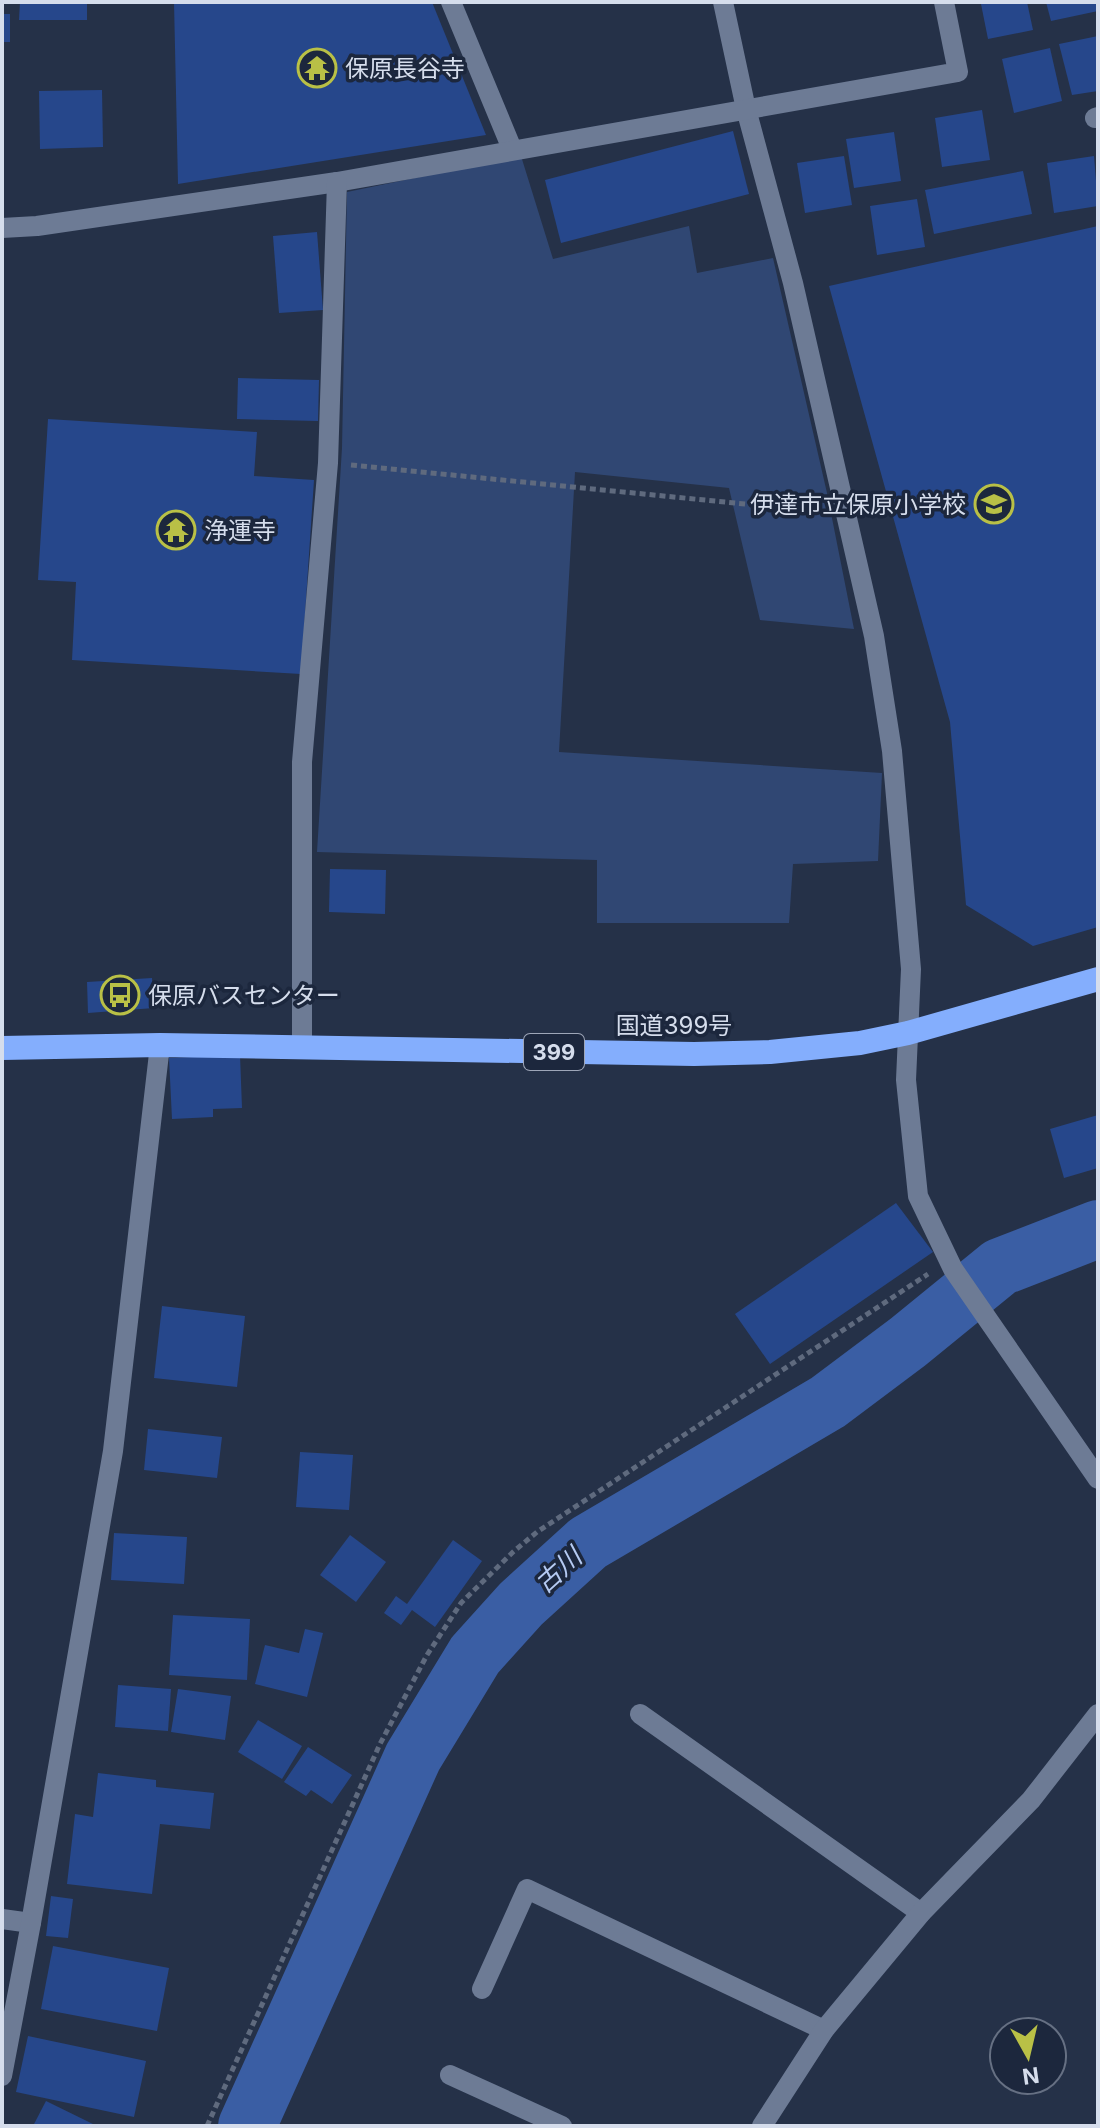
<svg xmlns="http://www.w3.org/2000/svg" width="1100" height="2128" viewBox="0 0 1100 2128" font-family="Inter,'Noto Sans JP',sans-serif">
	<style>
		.green { fill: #304773 }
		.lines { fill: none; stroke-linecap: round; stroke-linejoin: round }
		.river { stroke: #3a5ea4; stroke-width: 58 }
		.building { fill: #26478b }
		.path { stroke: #5f6a7e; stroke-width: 5; stroke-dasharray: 6 4; stroke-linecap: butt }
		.minor { stroke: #6d7b95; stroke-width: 20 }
		.highway { stroke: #84aefd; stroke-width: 24 }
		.labels { text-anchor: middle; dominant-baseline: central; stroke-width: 7; stroke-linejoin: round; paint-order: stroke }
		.shield { fill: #1c273d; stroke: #9ea6b8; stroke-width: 2 }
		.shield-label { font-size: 22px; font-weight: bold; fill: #d5ddec }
		.poi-label { font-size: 24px; fill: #d5ddec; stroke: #1c273d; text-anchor: start }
		.street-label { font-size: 24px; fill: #d5ddec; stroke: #1c273d }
		.water-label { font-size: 26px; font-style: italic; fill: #b5caf2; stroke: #1c273d }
	</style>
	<rect width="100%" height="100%" fill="#253148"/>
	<path class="green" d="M521,156L553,259L689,226L697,273L773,258L827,493L854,629L760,620L729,488L575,472L559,752L882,773L878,861L793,864L789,923H597V860L317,852L342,448L347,192Z"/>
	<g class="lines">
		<path class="river" d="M247,2126L413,1757L475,1655L521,1604L588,1543L828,1402L908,1342L1000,1267L1098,1229"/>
	</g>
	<g class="building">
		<path d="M20,2H87V20H19Z"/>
		<path d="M174,2H432L486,135L178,184Z"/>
		<path d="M994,2H1027L1033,30L988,39L981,4Z"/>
		<path d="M1046,2H1098V11L1051,21Z"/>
		<rect x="2" y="14" width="8" height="28"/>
		<path d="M1098,36V91L1072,95L1059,44Z"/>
		<path d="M1050,48L1062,101L1014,113L1002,59Z"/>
		<path d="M102,90L103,147L40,149L39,91Z"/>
		<path d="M982,110L990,160L942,167L935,118Z"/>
		<path d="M733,131L749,194L561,243L545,180Z"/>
		<path d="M894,132L901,181L854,188L846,139Z"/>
		<path d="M844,156L852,205L805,213L797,163Z"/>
		<path d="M1094,156L1098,206L1054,213L1047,163Z"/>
		<path d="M1023,171L1032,214L934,234L925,190Z"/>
		<path d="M917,199L925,247L877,255L870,206Z"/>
		<path d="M1098,226V927L1033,946L966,905L950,722L829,286Z"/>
		<path d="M317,232L323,310L279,313L273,236Z"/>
		<path d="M238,378L319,380L318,421L237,419Z"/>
		<path d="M48,419L257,432L254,476L314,480L301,674L72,660L76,582L38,580Z"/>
		<path d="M330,869L386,870L385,914L329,912Z"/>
		<path d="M152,978L154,1008L88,1013L87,982Z"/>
		<path d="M240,1055L242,1108L213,1109V1117L172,1119L169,1058Z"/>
		<path d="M1098,1115V1168L1064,1178L1050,1129Z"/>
		<path d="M896,1203L933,1252L770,1364L735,1314Z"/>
		<path d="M162,1306L245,1316L237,1387L154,1378Z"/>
		<path d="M148,1429L222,1437L217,1478L144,1470Z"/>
		<path d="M300,1452L353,1455L349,1510L296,1507Z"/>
		<path d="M114,1533L187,1537L184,1584L111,1580Z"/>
		<path d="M350,1535L386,1562L356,1602L320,1575Z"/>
		<path d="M453,1540L482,1561L435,1627L412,1610L401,1625L384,1613L396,1596L407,1604Z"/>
		<path d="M173,1615L250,1619L247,1680L169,1675Z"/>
		<path d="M305,1629L323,1633L307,1697L255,1684L265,1645L299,1653Z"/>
		<path d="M118,1685L171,1689L168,1731L115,1727Z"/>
		<path d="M178,1689L231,1696L225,1740L171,1732Z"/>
		<path d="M258,1720L302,1746L282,1779L238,1752Z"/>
		<path d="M308,1747L352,1775L332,1804L311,1790L306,1796L284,1782Z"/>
		<path d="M98,1773L156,1780V1787L214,1793L210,1829L160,1824L152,1894L67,1884L75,1814L93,1817Z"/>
		<path d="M51,1896L73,1899L68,1938L46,1936Z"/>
		<path d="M53,1946L169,1968L157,2031L41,2009Z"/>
		<path d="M28,2036L146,2061L134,2117L16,2092Z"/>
		<path d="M46,2101L97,2126H33Z"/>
	</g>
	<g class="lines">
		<g class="path">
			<path d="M351,465L795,509L819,506"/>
			<path d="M207,2126L380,1744L427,1655L461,1603L513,1552L537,1532L928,1274"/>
		</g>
		<g class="minor">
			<path d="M451,2L512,149"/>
			<path d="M723,2L746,109L793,283L874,636L892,751L911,969L906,1080L918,1196L953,1269L1098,1479"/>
			<path d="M1095,118L1098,117"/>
			<path d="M2,228L37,226L337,182L958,72L944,2"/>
			<path d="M302,1047V762L328,463L337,182"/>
			<path d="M640,1714L921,1913"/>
			<path d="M2,1919L31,1923"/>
			<path d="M482,1989L527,1889L824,2030"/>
			<path d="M450,2075L562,2126"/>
			<path d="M2,2076L31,1923L113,1451L160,1045"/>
			<path d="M762,2126L824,2030L921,1913L1031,1800L1098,1714"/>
		</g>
		<path class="highway" d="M2,1048L160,1045L694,1054L770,1052L860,1043L908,1033L1098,979"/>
	</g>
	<defs>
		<g id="temple-ring" transform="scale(2)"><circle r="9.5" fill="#1c273d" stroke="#b9c046" stroke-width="1.5"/><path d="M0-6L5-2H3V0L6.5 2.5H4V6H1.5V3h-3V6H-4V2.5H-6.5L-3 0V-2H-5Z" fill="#b9c046"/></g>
		<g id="school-ring" transform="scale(2)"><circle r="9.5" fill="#1c273d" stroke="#b9c046" stroke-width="1.5"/><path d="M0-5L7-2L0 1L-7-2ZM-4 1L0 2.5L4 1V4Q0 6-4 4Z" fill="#b9c046"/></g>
		<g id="bus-ring" transform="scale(2)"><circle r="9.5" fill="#1c273d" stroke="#b9c046" stroke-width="1.5"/><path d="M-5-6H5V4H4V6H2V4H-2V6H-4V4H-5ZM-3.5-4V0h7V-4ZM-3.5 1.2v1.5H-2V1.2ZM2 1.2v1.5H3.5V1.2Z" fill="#b9c046"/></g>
	</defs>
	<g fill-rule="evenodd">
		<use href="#temple-ring" x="317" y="68"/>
		<use href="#school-ring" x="994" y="504"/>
		<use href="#temple-ring" x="176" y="530"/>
		<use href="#bus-ring" x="120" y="995"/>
	</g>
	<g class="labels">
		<rect class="shield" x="524" y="1034" width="60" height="36" rx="6"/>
		<g class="shield-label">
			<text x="554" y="1052">399</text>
		</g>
		<g class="poi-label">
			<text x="345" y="68">保原長谷寺</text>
			<text x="966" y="504" text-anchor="end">伊達市立保原小学校</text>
			<text x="204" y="530">浄運寺</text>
			<text x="148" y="995">保原バスセンター</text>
		</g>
		<g class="street-label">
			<text x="674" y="1025">国道399号</text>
		</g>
		<g class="water-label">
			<text transform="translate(558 1570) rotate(-42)">古川</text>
		</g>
	</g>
	<rect width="1100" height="2128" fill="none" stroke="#d5ddec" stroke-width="8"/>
	<g transform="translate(1028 2056) rotate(172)"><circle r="38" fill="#1c273d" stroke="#667083" stroke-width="2"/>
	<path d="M0-6L14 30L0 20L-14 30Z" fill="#b9c046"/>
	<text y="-12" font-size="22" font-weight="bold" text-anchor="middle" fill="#d5ddec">N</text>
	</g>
</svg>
